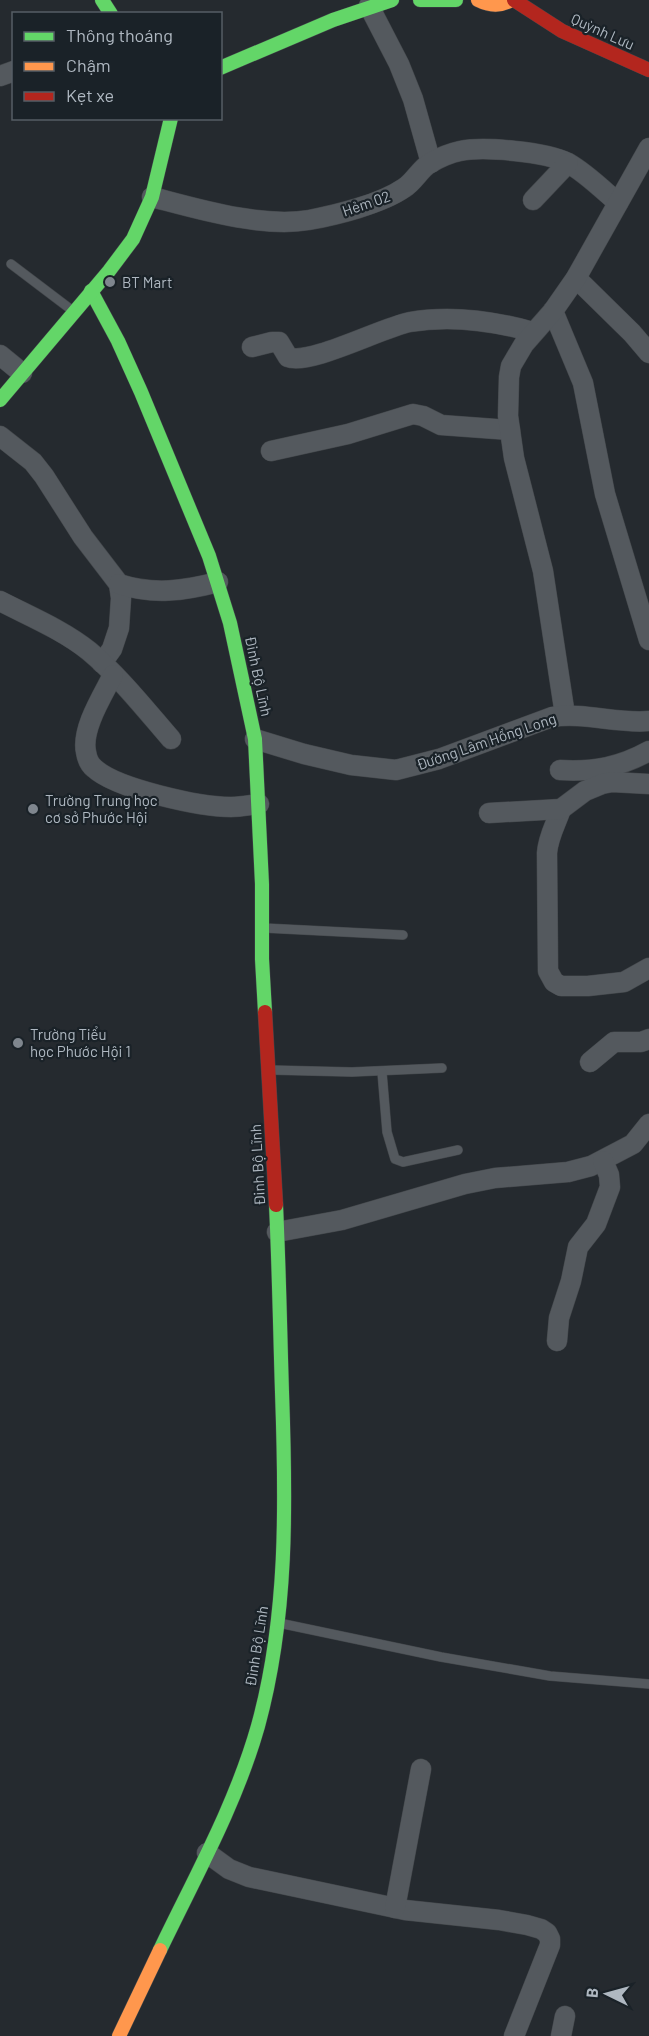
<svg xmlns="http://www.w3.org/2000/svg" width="649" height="2036" viewBox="0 0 649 2036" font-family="Barlow,sans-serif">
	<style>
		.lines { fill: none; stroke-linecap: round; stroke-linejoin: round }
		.lane-casing { stroke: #42464a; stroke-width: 10 }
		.street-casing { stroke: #42464a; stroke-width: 21 }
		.fast-casing { stroke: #42464a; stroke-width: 15 }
		.slow-casing { stroke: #42464a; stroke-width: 15 }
		.jam-casing { stroke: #42464a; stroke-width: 15 }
		.lane { stroke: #54595e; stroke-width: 9 }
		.street { stroke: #54595e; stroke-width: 20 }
		.fast { stroke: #63d668; stroke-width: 14 }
		.slow { stroke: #ff974d; stroke-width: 14 }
		.jam { stroke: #b3261e; stroke-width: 14 }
		.poi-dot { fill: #7f868e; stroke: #1a2228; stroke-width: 2 }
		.labels { text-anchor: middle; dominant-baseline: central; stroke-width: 4.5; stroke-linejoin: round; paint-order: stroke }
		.street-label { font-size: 15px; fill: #afb8c1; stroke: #1a2228 }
		.poi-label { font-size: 15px; fill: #afb8c1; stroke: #1a2228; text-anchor: start }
	</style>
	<rect width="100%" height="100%" fill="#252a2f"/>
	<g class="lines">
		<g class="lane-casing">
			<g id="lane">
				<path d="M11,264L73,311"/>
				<path d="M264,928L403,935"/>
				<path d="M271,1070L352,1072L442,1068"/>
				<path d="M382,1072L387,1132L395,1159L403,1162L458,1150"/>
				<path d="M279,1623L441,1657L550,1676L649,1684"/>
			</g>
		</g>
		<g class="street-casing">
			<g id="street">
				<path d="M369,6L399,64L413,99L431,163"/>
				<path d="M0,76L14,71"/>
				<path d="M152,197C198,209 261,228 309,220C336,215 381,204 404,188C414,182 420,169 430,163C439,158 450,153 460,151C484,146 546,152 568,163C586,173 603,190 618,203"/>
				<path d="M533,200L568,163"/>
				<path d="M576,278L632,333L649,353"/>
				<path d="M553,311L583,383L605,494L649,640"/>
				<path d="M252,347L272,342H279L288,357C309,366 383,327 410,322C450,315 494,321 533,332"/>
				<path d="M0,355L22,373"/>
				<path d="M0,436L33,462L44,476L83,537L119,584L121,598L119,628L112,649L102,663"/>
				<path d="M271,451L348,434L413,414L423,416L441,425L510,430"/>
				<path d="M119,584C153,595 184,591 218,582"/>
				<path d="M0,601C29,616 63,630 89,651C119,676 145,709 171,739"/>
				<path d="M113,675C103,695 81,729 86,752C87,758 90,765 94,768C116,789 201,807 231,807C241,807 250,805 259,804"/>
				<path d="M565,715L543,571L514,458L508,416L509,377L511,366L524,344L553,311L576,278L649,148"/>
				<path d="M255,739L304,754L351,765L396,770L439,759L552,717C584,712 617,724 649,721"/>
				<path d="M560,770C594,772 620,767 649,751"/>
				<path d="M561,809C556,824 548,837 547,853L548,971L554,982L561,986H588L624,982L649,968"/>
				<path d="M489,813L561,809L585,791L602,784L612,782L649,784"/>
				<path d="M590,1062L614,1042H641L649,1039"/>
				<path d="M277,1232L342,1220L465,1184L495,1178L568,1172L591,1166L633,1144L649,1124"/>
				<path d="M557,1341L559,1318L571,1281L578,1247L596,1224L610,1187L609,1175L603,1161"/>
				<path d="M207,1853L229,1869L249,1877L405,1910L499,1920L527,1925L541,1929L547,1933L550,1939V1945L514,2036"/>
				<path d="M395,1908L421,1769"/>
				<path d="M561,2036L565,2016"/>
			</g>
		</g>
		<g class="fast-casing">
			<g id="fast">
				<path d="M102,0L111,14"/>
				<path d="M420,0H456"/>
				<path d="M220,68L333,20L392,0"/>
				<path d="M91,291L118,341L141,392L209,556L230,623L255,739L262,884V959L265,1012"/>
				<path d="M0,400L109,271L133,239L152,197L171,118"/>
				<path d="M160,1950C195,1877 236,1804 258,1726C288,1617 286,1503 282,1392C280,1329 279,1267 276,1205"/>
			</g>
		</g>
		<g class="slow-casing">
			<g id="slow">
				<path d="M478,0C490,6 500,7 511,0"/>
				<path d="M119,2036L160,1950"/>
			</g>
		</g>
		<g class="jam-casing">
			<g id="jam">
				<path d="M514,0L562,31L649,70"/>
				<path d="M265,1012L276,1205"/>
			</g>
		</g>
		<use href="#lane" class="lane"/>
		<use href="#street" class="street"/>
		<use href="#fast" class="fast"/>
		<use href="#slow" class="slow"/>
		<use href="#jam" class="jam"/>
	</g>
	<g class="poi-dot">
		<circle cx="110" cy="282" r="6"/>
		<circle cx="33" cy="809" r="6"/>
		<circle cx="18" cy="1043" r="6"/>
	</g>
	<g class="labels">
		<g class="street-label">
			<text transform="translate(603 31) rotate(24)">Quỳnh Lưu</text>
			<text transform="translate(366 203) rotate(-19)">Hẻm 02</text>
			<text transform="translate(259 676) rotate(78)">Đinh Bộ Lĩnh</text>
			<text transform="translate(486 741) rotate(-19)">Đường Lâm Hồng Long</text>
			<text transform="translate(257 1165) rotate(-93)">Đinh Bộ Lĩnh</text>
			<text transform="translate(256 1646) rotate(-81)">Đinh Bộ Lĩnh</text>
		</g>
		<g class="poi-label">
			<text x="122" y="282">BT Mart</text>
			<text x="45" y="800">Trường Trung học<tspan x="45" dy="17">cơ sở Phước Hội</tspan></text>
			<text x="30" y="1034">Trường Tiểu<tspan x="30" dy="17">học Phước Hội 1</tspan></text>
		</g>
	</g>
	<rect x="12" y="12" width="210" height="108" fill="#1a2228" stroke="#565e65" stroke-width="1.5"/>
	<rect x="24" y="32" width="30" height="9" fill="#63d668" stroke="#565e65" stroke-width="1.5"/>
	<text x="66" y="42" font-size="18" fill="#afb8c1">Thông thoáng</text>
	<rect x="24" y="62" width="30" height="9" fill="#ff974d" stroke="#565e65" stroke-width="1.5"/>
	<text x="66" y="72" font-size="18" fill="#afb8c1">Chậm</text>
	<rect x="24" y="92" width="30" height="9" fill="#b3261e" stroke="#565e65" stroke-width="1.5"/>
	<text x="66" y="102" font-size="18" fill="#afb8c1">Kẹt xe</text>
	<g transform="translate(607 1994) rotate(275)" stroke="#1a2228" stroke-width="4.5" paint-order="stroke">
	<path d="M0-4.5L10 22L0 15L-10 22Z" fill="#afb8c1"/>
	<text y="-9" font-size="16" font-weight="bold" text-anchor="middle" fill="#afb8c1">B</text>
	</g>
</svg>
